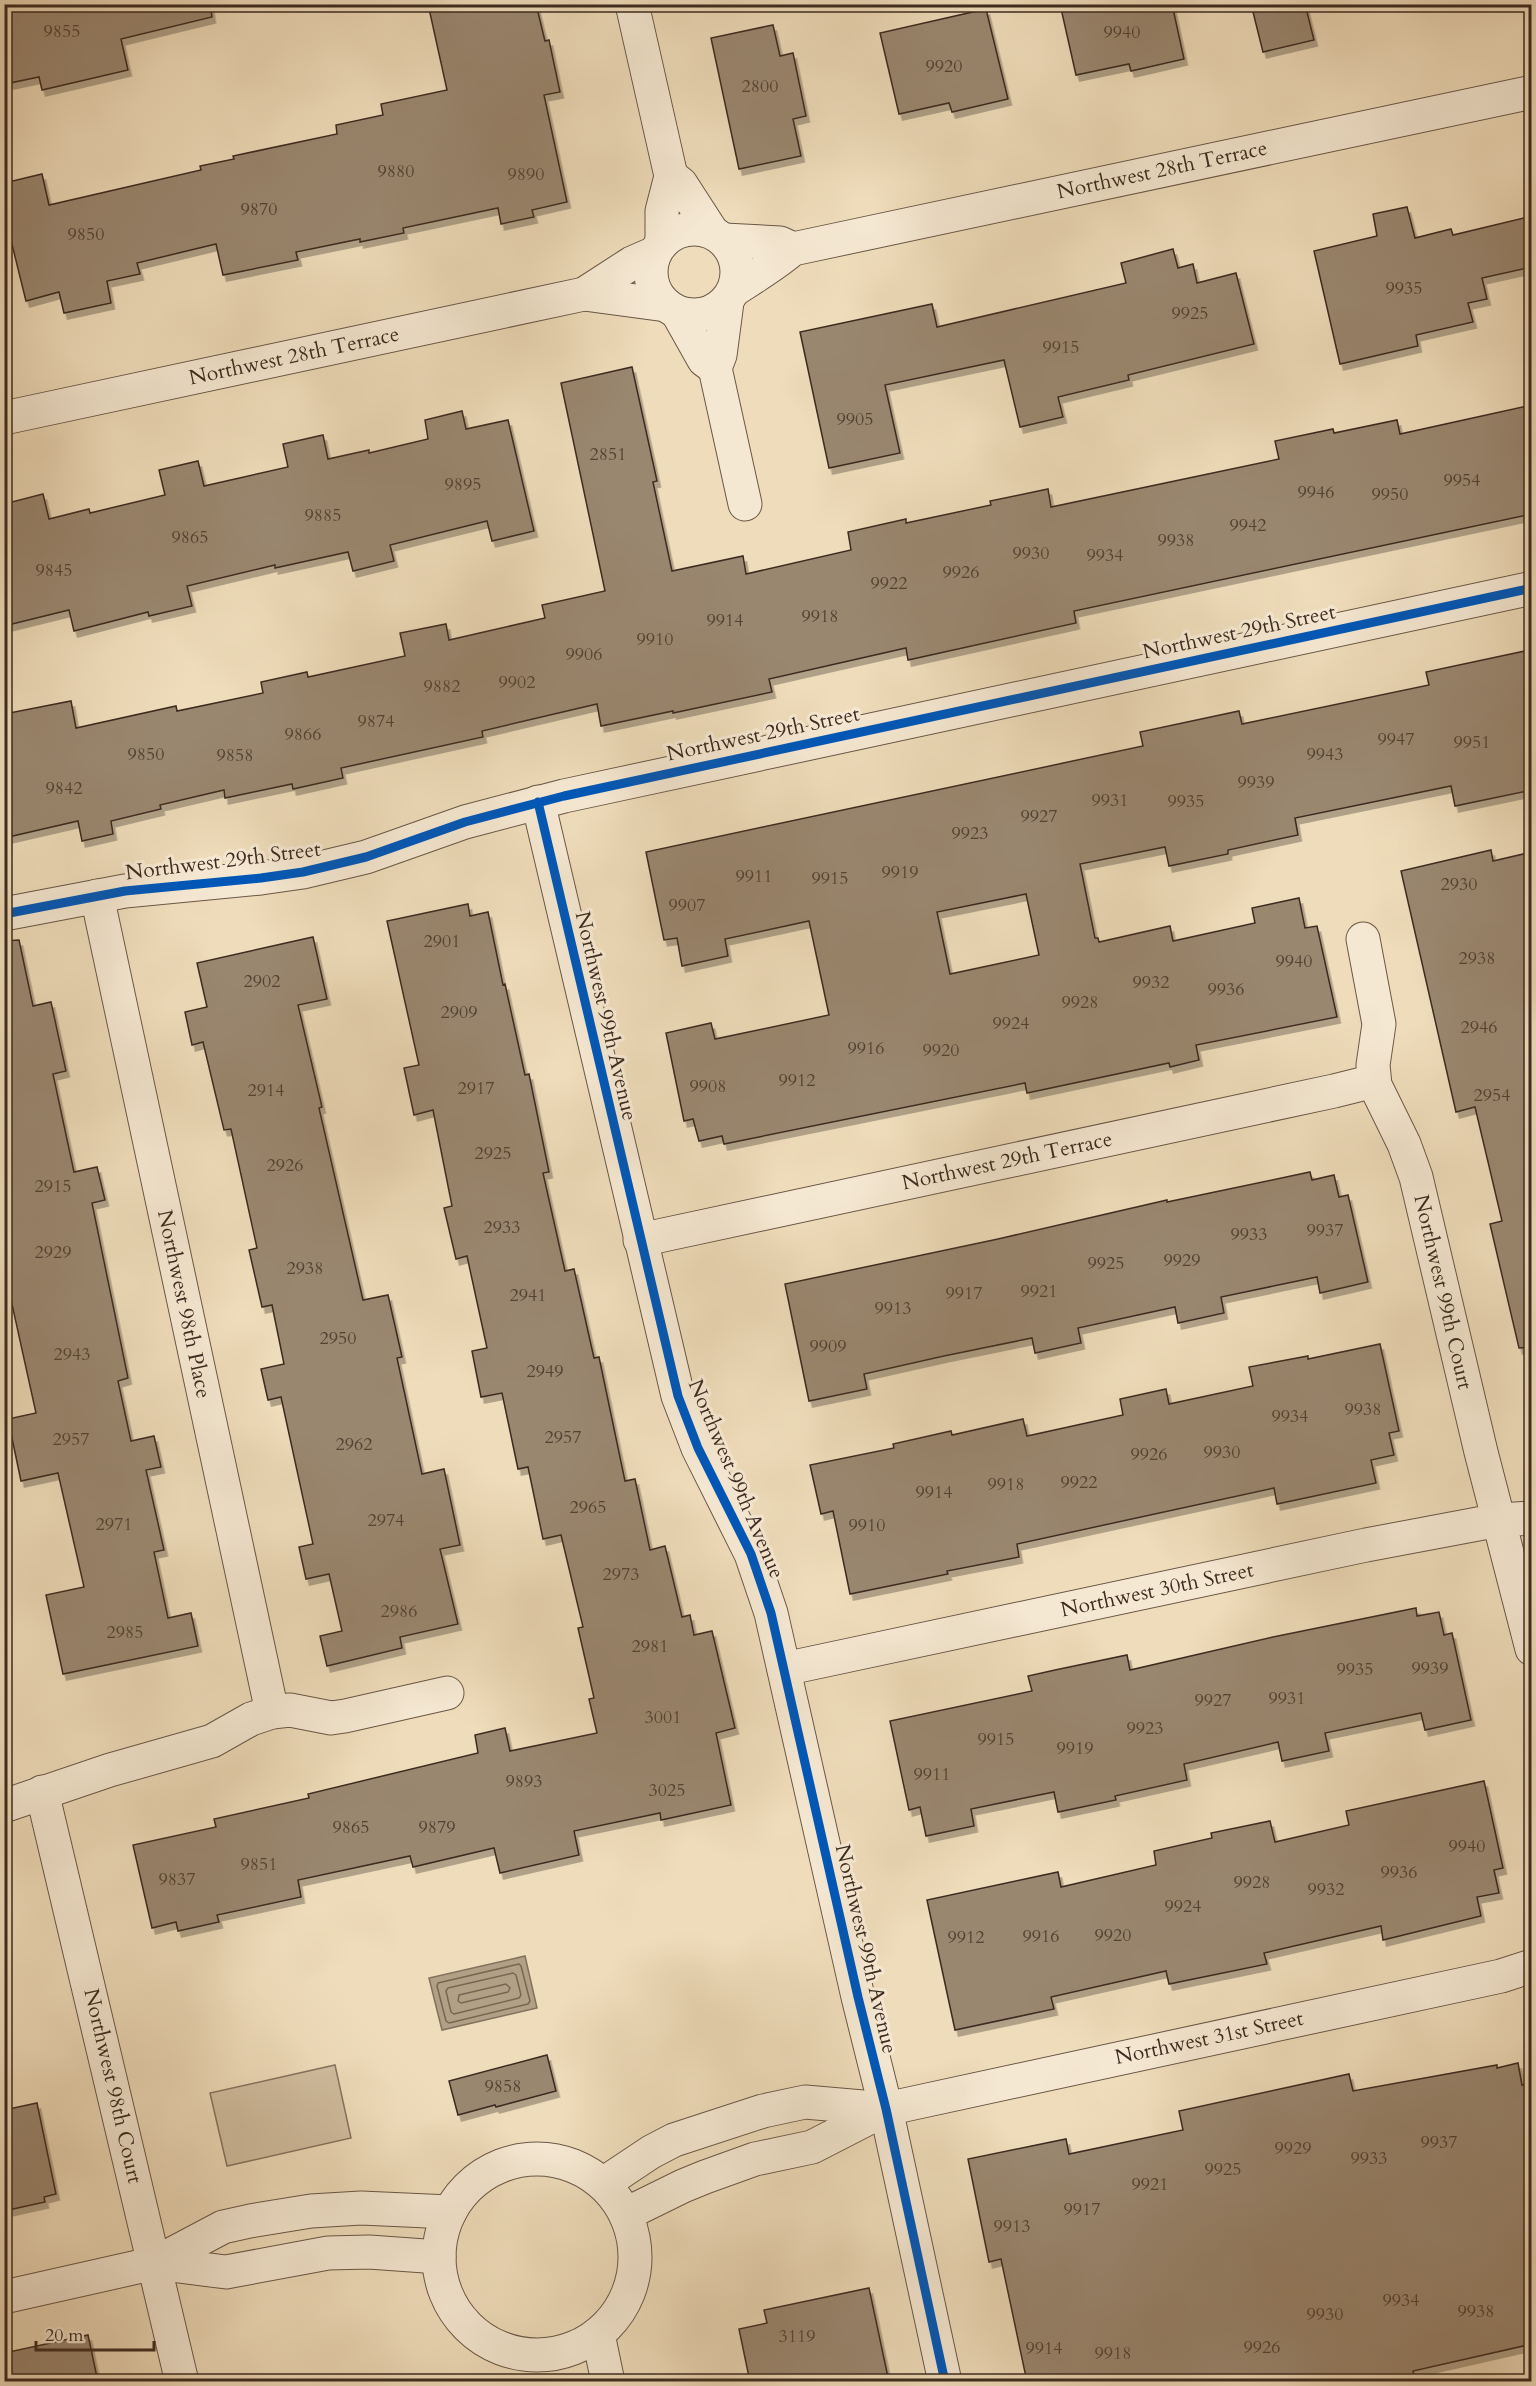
<svg xmlns="http://www.w3.org/2000/svg" width="1536" height="2386" viewBox="0 0 1536 2386" font-family="Cardo,serif">
	<style>
		.green { fill: #d1bea0; stroke: #877460; stroke-width: 1.5 }
		.water { fill: #b2a086; stroke: #83715d; stroke-width: 1.5 }
		.lines { fill: none; stroke-linecap: round; stroke-linejoin: round }
		.shore { stroke: #786653; stroke-width: 1.5 }
		.building { fill: #9a8770; stroke: #3d2b20; stroke-width: 1.5; fill-rule: evenodd; filter: url(#shadow) }
		.minor-casing { stroke: #6a5746; stroke-width: 35 }
		.minor { stroke: #f5e8d2; stroke-width: 33 }
		.cycleway-casing { stroke: #f5e8d2; stroke-width: 13 }
		.cycleway { stroke: #0057b8; stroke-width: 9 }
		.labels { text-anchor: middle; dominant-baseline: central; stroke-width: 6; stroke-linejoin: round; paint-order: stroke }
		.number-label { font-size: 18px; fill: #544234 }
		.street-label { font-size: 21px; fill: #3d2b20; stroke: #f5e8d2 }
	</style>
	<defs>
		<filter id="shadow"><feDropShadow dx="3.5" dy="6" stdDeviation="0" flood-color="#0004"/></filter>
	</defs>
	<rect width="100%" height="100%" fill="#efdcba"/>
	<filter id="stains"><feTurbulence type="fractalNoise" baseFrequency=".00333" numOctaves="4"/><feColorMatrix values="0 0 0 0 .2 0 0 0 0 .09 0 0 0 0 .02 0 0 0 .5 -.17"/></filter>
	<radialGradient id="worn" r=".72"><stop offset=".6" stop-color="#630" stop-opacity="0"/><stop offset="1" stop-color="#630" stop-opacity=".3"/></radialGradient>
	<path class="green" d="M335,2065L351,2138L227,2166L210,2093Z"/>
	<path class="water" d="M525,1956L537,2008L442,2030L429,1978Z"/>
	<g class="lines">
		<g class="shore">
			<path d="M519,1964L521,1966L530,2001L528,2004L449,2023L446,2021L437,1986L438,1983Z"/>
			<path d="M513,1973L516,1975L521,1995L519,1998L454,2014L451,2012L446,1991L448,1988Z"/>
			<path d="M506,1984L510,1988L508,1992L461,2003L458,2001L459,1995Z"/>
		</g>
	</g>
	<g class="building">
		<path d="M4,4H210L212,17L121,39L128,70L42,90L39,77L10,83L4,57Z"/>
		<path d="M428,4H536L545,41L549,40L560,92L544,95L567,202L532,210L534,217L501,224L498,208L403,228L404,233L360,242V239L296,252L298,260L223,275L216,244L137,263L140,274L107,281L111,303L64,313L59,292L26,301L4,212V183L42,174L49,205L201,170L200,166L234,159L233,156L337,134L336,125L383,115L381,104L447,90Z"/>
		<path d="M1060,4H1172L1184,59L1131,71L1129,64L1076,75Z"/>
		<path d="M1251,4H1305L1314,40L1263,52Z"/>
		<path d="M986,9L1008,99L952,112L949,103L899,114L880,33Z"/>
		<path d="M773,25L780,56L793,53L806,116L793,119L801,156L739,169L711,38Z"/>
		<path d="M1407,207L1415,238L1451,229L1453,235L1532,216V267L1482,278L1487,299L1468,303L1473,322L1416,335L1418,346L1340,364L1314,251L1377,236L1373,214Z"/>
		<path d="M1173,249L1178,268L1193,264L1197,283L1236,273L1254,344L1128,375L1129,380L1058,397L1063,417L1020,427L1004,360L885,385L900,453L829,468L800,332L932,304L937,327L1126,283L1121,263Z"/>
		<path d="M632,367L657,481L653,482L672,571L743,556L746,574L851,550L848,532L906,519V523L991,505L990,501L1048,489L1051,507L1279,459L1275,441L1333,429L1334,433L1397,420L1400,434L1532,405V514L1074,611L1076,623L908,660L906,648L769,679L772,692L673,713V711L601,726L597,704L482,731L483,737L341,768L343,778L293,789L292,784L225,798L224,790L160,805L161,809L111,821L113,834L82,841L78,821L4,838V714L71,701L76,728L176,706L177,711L263,693L261,682L307,672L308,677L405,656L400,633L446,624L449,640L545,618L542,605L605,591L561,383Z"/>
		<path d="M462,411L466,429L508,420L534,531L492,541L487,521L390,545L394,561L353,571L348,552L275,568V565L187,586L192,606L149,616L148,612L74,631L69,610L4,626V504L43,494L49,519L89,509L90,513L165,495L159,470L198,461L204,486L288,467L283,444L323,435L328,459L369,450V453L428,439L425,420Z"/>
		<path d="M1525,651L1532,689V790L1455,806L1451,786L1295,818L1298,835L1228,850V854L1169,866L1165,847L1080,864L1095,938H1098L1099,942L1170,926L1173,941L1255,923L1252,908L1299,898L1305,928L1317,926L1337,1017L1196,1045L1199,1060L1170,1067L1169,1063L1027,1093L1025,1083L724,1144L722,1136L699,1141L693,1119L684,1121L666,1033L711,1023L715,1039L829,1015L809,921L725,939L728,956L682,966L677,938L664,940L646,852L1143,746L1140,732L1239,711L1242,724L1429,685L1426,672ZM1026,894L1039,955L950,974L937,912Z"/>
		<path d="M1491,850L1493,861L1532,852V1347L1519,1348L1490,1224L1502,1221L1475,1107L1456,1112L1401,871Z"/>
		<path d="M468,904L470,916L488,912L503,985L505,984L525,1075L529,1074L549,1172L543,1173L565,1271L574,1269L594,1358L599,1357L625,1481L635,1479L650,1550L665,1546L682,1617L690,1615L694,1635L712,1631L735,1728L716,1733L731,1805L661,1820L660,1813L574,1831L579,1855L500,1873L494,1848L413,1867L410,1856L298,1880L301,1897L217,1915L219,1922L178,1931L176,1922L152,1928L133,1845L216,1827L214,1819L309,1798L308,1794L478,1753L475,1735L505,1728L510,1751L597,1733L589,1699L594,1698L578,1628L583,1627L561,1535L543,1539L528,1467L518,1469L502,1393L481,1397L472,1351L487,1348L467,1256L456,1259L444,1208L452,1206L433,1110L414,1115L404,1068L419,1065L387,921Z"/>
		<path d="M313,937L327,999L298,1005L322,1107L319,1108L363,1300L388,1295L402,1357L397,1358L422,1474L444,1469L460,1545L440,1549L458,1624L400,1637L402,1648L327,1666L320,1636L342,1631L329,1574L306,1579L299,1547L313,1544L281,1397L268,1400L261,1369L284,1364L272,1305L262,1307L249,1250L257,1248L231,1129L224,1130L203,1042L192,1045L185,1012L207,1007L197,963Z"/>
		<path d="M19,940L33,1006L51,1002L66,1071L53,1074L74,1172L97,1167L105,1200L92,1203L128,1378L118,1381L131,1441L154,1436L161,1467L146,1470L164,1550L154,1552L168,1618L191,1613L198,1646L63,1674L46,1595L84,1587L58,1473L21,1481L8,1419L36,1413L4,1268V941Z"/>
		<path d="M1310,1172L1312,1180L1334,1175L1339,1197L1348,1195L1368,1282L1320,1293L1317,1277L1221,1297L1224,1313L1178,1323L1175,1307L1078,1328L1081,1343L1035,1353L1032,1338L944,1356L864,1374L867,1389L809,1401L785,1284L998,1239L1167,1200V1202Z"/>
		<path d="M1380,1344L1399,1431L1389,1433L1394,1455L1371,1460L1376,1483L1277,1504L1274,1488L1017,1544L1019,1557L947,1571L948,1574L850,1594L833,1511L821,1514L810,1465L894,1448L893,1444L951,1431L952,1435L1023,1419L1027,1436L1123,1415L1120,1399L1166,1389L1169,1404L1253,1386L1249,1367L1308,1356V1359Z"/>
		<path d="M1416,1608L1417,1616L1439,1612L1444,1635L1452,1633L1471,1720L1425,1730L1421,1713L1325,1733L1329,1751L1282,1761L1278,1742L1184,1764L1187,1780L1115,1796L1116,1800L1058,1812L1054,1792L971,1809L974,1826L926,1836L920,1807L909,1810L890,1721L1032,1691L1028,1676L1055,1670L1127,1655L1130,1670L1273,1637Z"/>
		<path d="M1484,1781L1503,1868L1494,1870L1499,1893L1477,1897L1481,1916L1383,1940L1381,1926L1264,1953L1267,1964L1169,1984L1166,1971L1051,1997L1054,2009L955,2030L927,1900L1058,1872L1061,1887L1156,1865L1154,1851L1212,1838L1211,1833L1270,1821L1275,1842L1349,1825L1346,1811Z"/>
		<path d="M547,2055L556,2091L496,2107L495,2105L458,2115L449,2081Z"/>
		<path d="M1518,2063L1522,2085L1532,2083V2344L1413,2371L1416,2382H1027L1001,2259L989,2262L968,2159L1066,2139L1069,2154L1183,2130L1179,2111L1349,2074L1353,2091L1497,2065V2068Z"/>
		<path d="M37,2103L56,2194L44,2197L45,2202L4,2211V2110Z"/>
		<path d="M869,2288L889,2382H750L739,2329L767,2323L764,2310Z"/>
		<path d="M88,2335L98,2382H4V2353Z"/>
	</g>
	<g class="lines">
		<g class="minor-casing">
			<g id="minor">
				<path d="M632,4L671,176L662,211V243"/>
				<path d="M671,176L681,184L712,232"/>
				<circle cx="694" cy="272" r="43"/>
				<path d="M724,240L780,243L793,249"/>
				<path d="M734,290C754,277 776,264 793,249L1532,92"/>
				<path d="M584,294L666,305"/>
				<path d="M727,302L720,355L715,368L745,504"/>
				<path d="M677,312L704,360L715,368"/>
				<path d="M4,418L584,294L632,263L655,253"/>
				<path d="M538,802L678,1396L698,1448L751,1554L771,1613L858,1997L886,2109L945,2382"/>
				<path d="M97,896L272,1712"/>
				<path d="M4,914L125,891L261,878L303,872L366,857L465,822L564,796L1532,588"/>
				<path d="M1363,939L1379,1024L1373,1065L1375,1085L1404,1144L1416,1177L1481,1452L1532,1649"/>
				<path d="M640,1240L1334,1091L1374,1081"/>
				<path d="M784,1669L1366,1545L1499,1520L1532,1518"/>
				<path d="M42,1792L182,2382"/>
				<path d="M4,1806L110,1770L212,1741L251,1719L272,1712L290,1710L331,1718L345,1716L447,1693"/>
				<circle cx="537" cy="2257" r="98"/>
				<path d="M603,2184L651,2152L674,2140L763,2111L805,2102L886,2109"/>
				<path d="M626,2214L683,2186L705,2177L755,2159L812,2147L886,2109L1501,1976L1532,1966"/>
				<path d="M155,2263L226,2272L328,2253L369,2252L439,2257"/>
				<path d="M4,2297L155,2263L223,2227L250,2221L311,2211L361,2208L450,2212"/>
				<path d="M598,2334L608,2382"/>
			</g>
		</g>
		<use href="#minor" class="minor"/>
		<g class="cycleway-casing">
			<g id="cycleway">
				<path d="M538,802L678,1396L698,1448L751,1554L771,1613L858,1997L886,2109L945,2382"/>
				<path d="M4,914L125,891L261,878L303,872L366,857L465,822L564,796L1532,588"/>
			</g>
		</g>
		<use href="#cycleway" class="cycleway"/>
	</g>
	<g class="labels">
		<g class="number-label">
			<text x="62" y="31">9855</text>
			<text x="1122" y="32">9940</text>
			<text x="944" y="66">9920</text>
			<text x="760" y="86">2800</text>
			<text x="396" y="171">9880</text>
			<text x="526" y="174">9890</text>
			<text x="259" y="209">9870</text>
			<text x="86" y="234">9850</text>
			<text x="1404" y="288">9935</text>
			<text x="1190" y="313">9925</text>
			<text x="1061" y="347">9915</text>
			<text x="855" y="419">9905</text>
			<text x="608" y="454">2851</text>
			<text x="1462" y="480">9954</text>
			<text x="463" y="484">9895</text>
			<text x="1316" y="492">9946</text>
			<text x="1390" y="494">9950</text>
			<text x="323" y="515">9885</text>
			<text x="1248" y="525">9942</text>
			<text x="190" y="537">9865</text>
			<text x="1176" y="540">9938</text>
			<text x="1031" y="553">9930</text>
			<text x="1105" y="555">9934</text>
			<text x="54" y="570">9845</text>
			<text x="961" y="572">9926</text>
			<text x="889" y="583">9922</text>
			<text x="820" y="616">9918</text>
			<text x="725" y="620">9914</text>
			<text x="655" y="639">9910</text>
			<text x="584" y="654">9906</text>
			<text x="517" y="682">9902</text>
			<text x="442" y="686">9882</text>
			<text x="376" y="721">9874</text>
			<text x="303" y="734">9866</text>
			<text x="1396" y="739">9947</text>
			<text x="1472" y="742">9951</text>
			<text x="146" y="754">9850</text>
			<text x="1325" y="754">9943</text>
			<text x="235" y="755">9858</text>
			<text x="1256" y="782">9939</text>
			<text x="64" y="788">9842</text>
			<text x="1110" y="800">9931</text>
			<text x="1186" y="801">9935</text>
			<text x="1039" y="816">9927</text>
			<text x="970" y="833">9923</text>
			<text x="900" y="872">9919</text>
			<text x="754" y="876">9911</text>
			<text x="830" y="878">9915</text>
			<text x="1459" y="884">2930</text>
			<text x="687" y="905">9907</text>
			<text x="442" y="941">2901</text>
			<text x="1477" y="958">2938</text>
			<text x="1294" y="961">9940</text>
			<text x="262" y="981">2902</text>
			<text x="1151" y="982">9932</text>
			<text x="1226" y="989">9936</text>
			<text x="1080" y="1002">9928</text>
			<text x="459" y="1012">2909</text>
			<text x="1011" y="1023">9924</text>
			<text x="1479" y="1027">2946</text>
			<text x="866" y="1048">9916</text>
			<text x="941" y="1050">9920</text>
			<text x="797" y="1080">9912</text>
			<text x="708" y="1086">9908</text>
			<text x="476" y="1088">2917</text>
			<text x="266" y="1090">2914</text>
			<text x="1492" y="1095">2954</text>
			<text x="493" y="1153">2925</text>
			<text x="285" y="1165">2926</text>
			<text x="53" y="1186">2915</text>
			<text x="502" y="1227">2933</text>
			<text x="1325" y="1230">9937</text>
			<text x="1249" y="1234">9933</text>
			<text x="53" y="1252">2929</text>
			<text x="1182" y="1260">9929</text>
			<text x="1106" y="1263">9925</text>
			<text x="305" y="1268">2938</text>
			<text x="1039" y="1291">9921</text>
			<text x="964" y="1293">9917</text>
			<text x="528" y="1295">2941</text>
			<text x="893" y="1308">9913</text>
			<text x="338" y="1338">2950</text>
			<text x="828" y="1346">9909</text>
			<text x="72" y="1354">2943</text>
			<text x="545" y="1371">2949</text>
			<text x="1363" y="1409">9938</text>
			<text x="1290" y="1416">9934</text>
			<text x="563" y="1437">2957</text>
			<text x="71" y="1439">2957</text>
			<text x="354" y="1444">2962</text>
			<text x="1222" y="1452">9930</text>
			<text x="1149" y="1454">9926</text>
			<text x="1079" y="1482">9922</text>
			<text x="1006" y="1484">9918</text>
			<text x="934" y="1492">9914</text>
			<text x="588" y="1507">2965</text>
			<text x="386" y="1520">2974</text>
			<text x="114" y="1524">2971</text>
			<text x="867" y="1525">9910</text>
			<text x="621" y="1574">2973</text>
			<text x="399" y="1611">2986</text>
			<text x="125" y="1632">2985</text>
			<text x="650" y="1646">2981</text>
			<text x="1430" y="1668">9939</text>
			<text x="1355" y="1669">9935</text>
			<text x="1287" y="1698">9931</text>
			<text x="1213" y="1700">9927</text>
			<text x="663" y="1717">3001</text>
			<text x="1145" y="1728">9923</text>
			<text x="996" y="1739">9915</text>
			<text x="1075" y="1748">9919</text>
			<text x="932" y="1774">9911</text>
			<text x="524" y="1781">9893</text>
			<text x="667" y="1790">3025</text>
			<text x="351" y="1827">9865</text>
			<text x="437" y="1827">9879</text>
			<text x="1467" y="1846">9940</text>
			<text x="259" y="1864">9851</text>
			<text x="1399" y="1872">9936</text>
			<text x="177" y="1879">9837</text>
			<text x="1252" y="1882">9928</text>
			<text x="1326" y="1889">9932</text>
			<text x="1183" y="1906">9924</text>
			<text x="1113" y="1935">9920</text>
			<text x="1041" y="1936">9916</text>
			<text x="966" y="1937">9912</text>
			<text x="503" y="2086">9858</text>
			<text x="1439" y="2142">9937</text>
			<text x="1293" y="2148">9929</text>
			<text x="1369" y="2158">9933</text>
			<text x="1223" y="2169">9925</text>
			<text x="1150" y="2184">9921</text>
			<text x="1082" y="2209">9917</text>
			<text x="1012" y="2226">9913</text>
			<text x="1401" y="2300">9934</text>
			<text x="1476" y="2311">9938</text>
			<text x="1325" y="2314">9930</text>
			<text x="797" y="2336">3119</text>
			<text x="1262" y="2347">9926</text>
			<text x="1044" y="2348">9914</text>
			<text x="1113" y="2353">9918</text>
		</g>
		<g class="street-label">
			<text transform="translate(1162 170) rotate(-12)">Northwest 28th Terrace</text>
			<text transform="translate(294 356) rotate(-12)">Northwest 28th Terrace</text>
			<text transform="translate(1239 632) rotate(-12)">Northwest 29th Street</text>
			<text transform="translate(763 734) rotate(-12)">Northwest 29th Street</text>
			<text transform="translate(223 861) rotate(-7)">Northwest 29th Street</text>
			<text transform="translate(606 1016) rotate(77)">Northwest 99th Avenue</text>
			<text transform="translate(1007 1161) rotate(-12)">Northwest 29th Terrace</text>
			<text transform="translate(1443 1292) rotate(77)">Northwest 99th Court</text>
			<text transform="translate(184 1304) rotate(78)">Northwest 98th Place</text>
			<text transform="translate(736 1479) rotate(67)">Northwest 99th Avenue</text>
			<text transform="translate(1157 1590) rotate(-12)">Northwest 30th Street</text>
			<text transform="translate(866 1949) rotate(77)">Northwest 99th Avenue</text>
			<text transform="translate(1209 2038) rotate(-12)">Northwest 31st Street</text>
			<text transform="translate(113 2086) rotate(77)">Northwest 98th Court</text>
		</g>
	</g>
	<rect width="1536" height="2386" fill="none" stroke="#efdcba" stroke-width="24"/>
	<rect x="6" y="6" width="1524" height="2374" fill="none" stroke="#3d2b20" stroke-width="3"/>
	<rect x="12" y="12" width="1512" height="2362" fill="none" stroke="#3d2b20" stroke-width="1.5"/>
	<path d="M36 2341v9h118v-9" fill="none" stroke="#3d2b20" stroke-width="3"/>
	<text x="45" y="2341" font-size="18" fill="#3d2b20" stroke="#f5e8d2" stroke-width="4.5" paint-order="stroke">20 m</text>
	<rect width="100%" height="100%" filter="url(#stains)"/>
	<rect width="100%" height="100%" fill="url(#worn)"/>
</svg>
